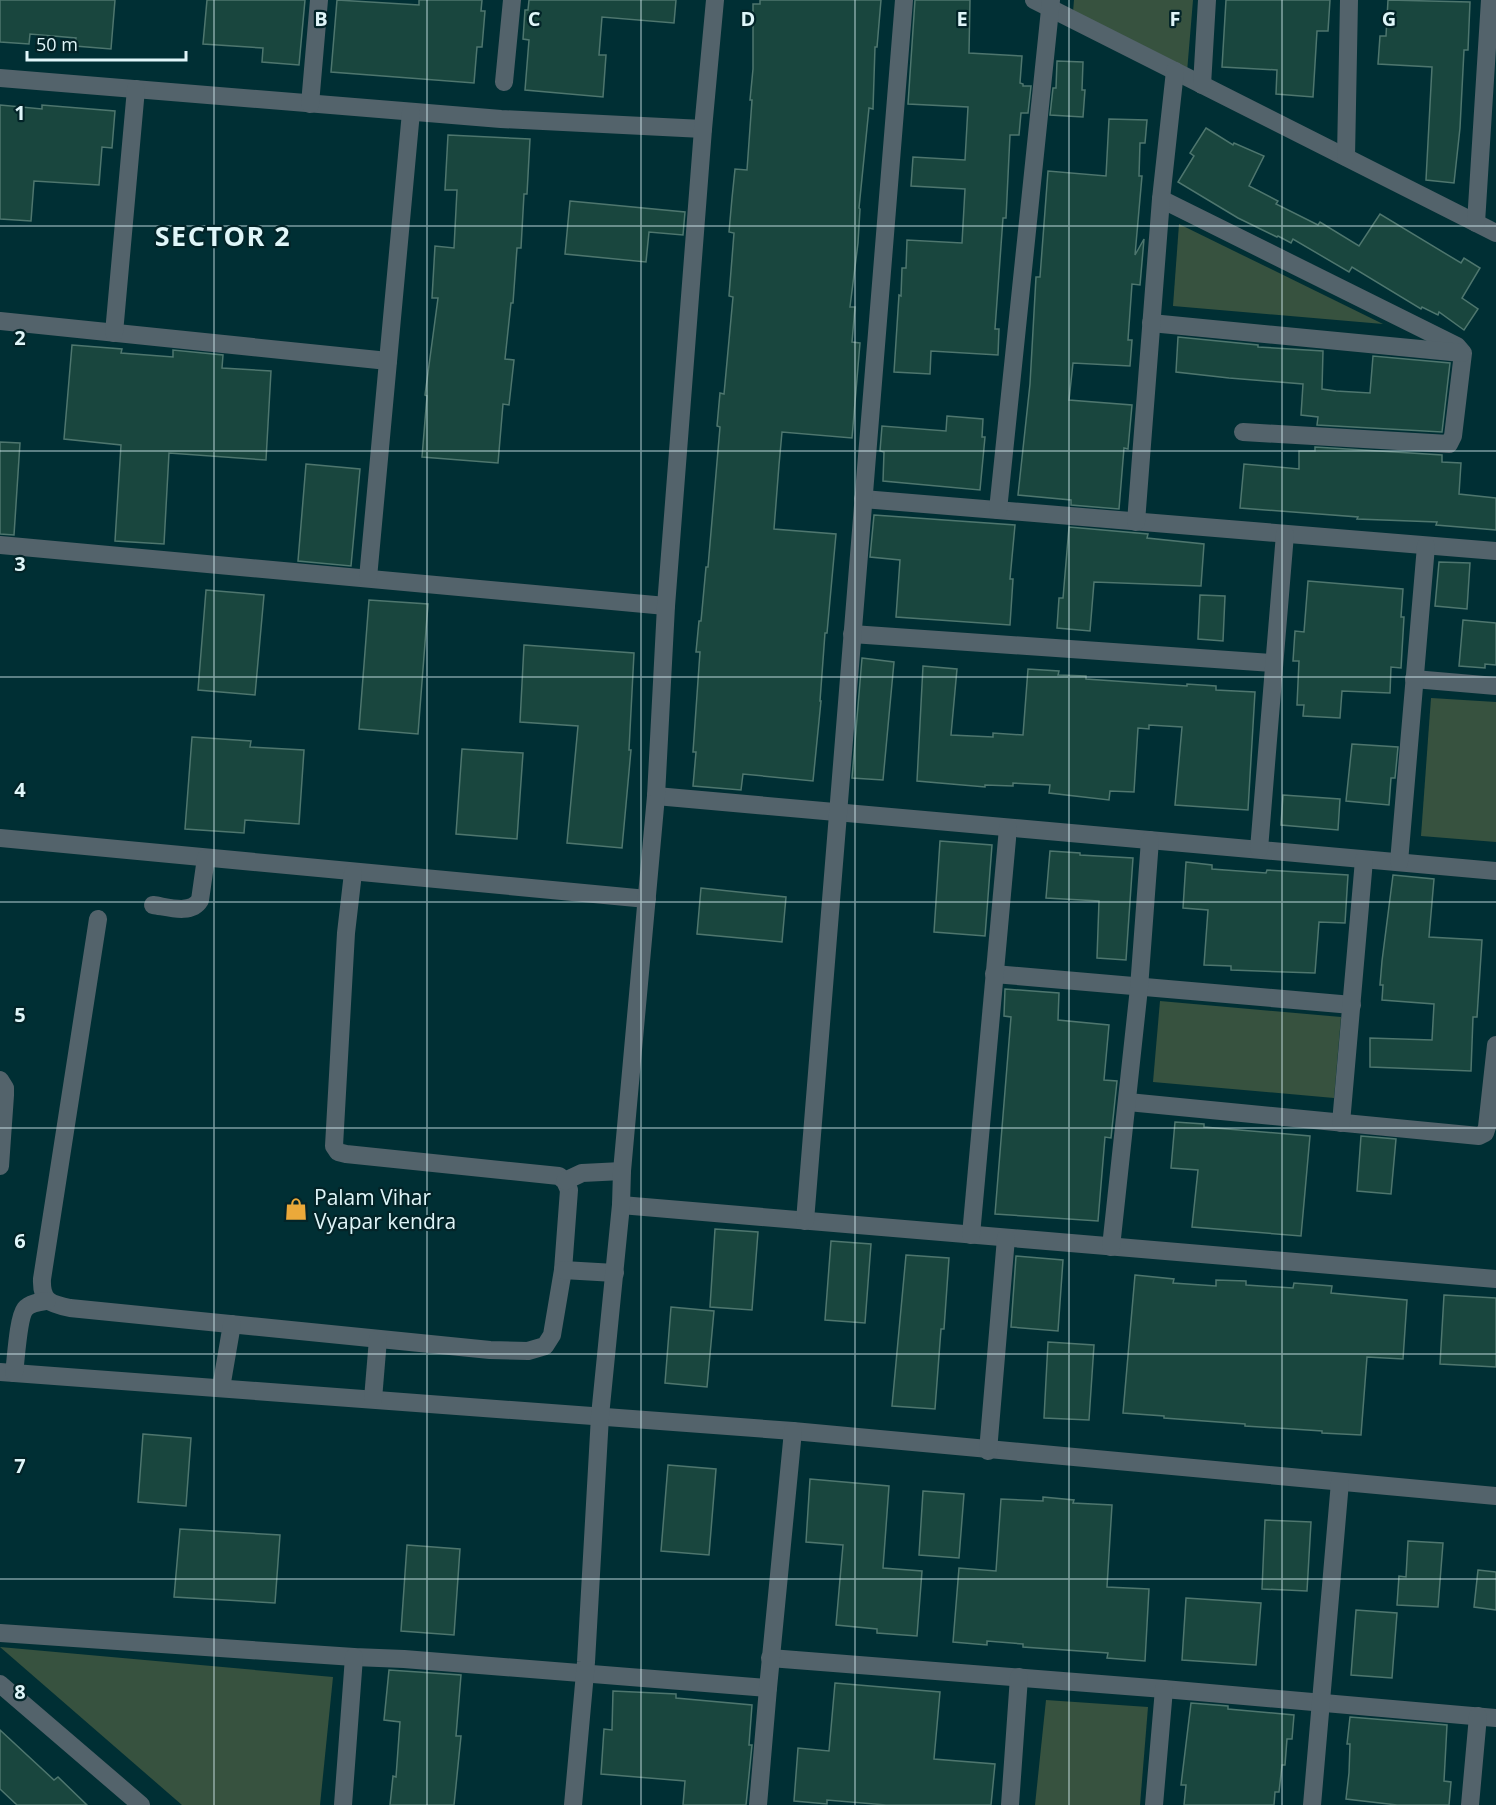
<svg xmlns="http://www.w3.org/2000/svg" width="1496" height="1805" viewBox="0 0 1496 1805" font-family="'Open Sans',sans-serif">
	<style>
		.green { fill: #37523f }
		.building { fill: #19463e; stroke: #4e766e; stroke-width: 1.5 }
		.lines { fill: none; stroke-linecap: round; stroke-linejoin: round }
		.minor { stroke: #53636b; stroke-width: 18 }
		.grid { fill: none; stroke: #e0f6f9; stroke-width: 1.5; stroke-opacity: 0.55 }
		.labels { text-anchor: middle; dominant-baseline: central; stroke-width: 4.5; stroke-linejoin: round; paint-order: stroke }
		.poi-label { font-size: 21px; fill: #e0f6f9; stroke: #032428; text-anchor: start }
		.district-label { font-size: 27px; font-weight: bold; letter-spacing: 1.5px; fill: #e0f6f9; stroke: #032428 }
		.grid-label { font-size: 20px; text-anchor: middle; font-weight: bold; fill: #e0f6f9; stroke: #032428; stroke-width: 4.5; stroke-linejoin: round; paint-order: stroke }
	</style>
	<rect width="100%" height="100%" fill="#002f34"/>
	<g class="green">
		<path d="M1074,0H1193L1187,72L1073,12Z"/>
		<path d="M1179,224L1383,324L1173,306Z"/>
		<path d="M1431,698L1496,702V842L1421,836Z"/>
		<path d="M1160,1001L1341,1017L1334,1098L1153,1082Z"/>
		<path d="M0,1647L333,1677L320,1805H182Z"/>
		<path d="M1046,1700L1148,1707L1140,1805H1035Z"/>
	</g>
	<g class="building">
		<path d="M0,0H115L111,49L75,46L76,38L30,34L29,44L0,42Z"/>
		<path d="M207,0H305L299,65L262,62L263,48L203,44Z"/>
		<path d="M337,0L419,5V0H482L481,11H485L482,47H477L474,83L331,72Z"/>
		<path d="M529,0H676L674,23L602,17L599,55H606L603,97L525,90L529,40L523,39L525,10H528Z"/>
		<path d="M760,0H881L877,47H875L873,109L869,108L859,208L860,209L858,243L850,307H855L852,342L860,343L852,438L782,432L779,465L774,529L836,534L827,633H825L820,701H821L813,781L743,774L741,790L693,786L696,752H693L700,652H696L699,621H701L706,567H708L720,427L717,426L720,393L724,394L733,297L729,296L734,233L729,232L732,198L735,169L747,170L752,100H750L753,69V4H760Z"/>
		<path d="M915,0H970L969,53L1022,56L1020,83L1023,84V86H1031L1028,113H1021L1019,135H1010L1006,218H1003L995,329H999L998,355L931,351L930,374L894,372L899,295L901,296L902,268H906L907,240L962,243L965,189L911,186L913,157L965,160L968,107L908,104Z"/>
		<path d="M1226,0H1330L1328,31H1317L1313,97L1276,94L1277,70L1222,67Z"/>
		<path d="M1388,0L1470,2L1468,50H1464L1460,128L1454,183L1426,180L1432,67L1378,64L1380,36H1386Z"/>
		<path d="M1057,61L1083,62L1082,90H1085L1083,117L1050,115L1053,88H1056Z"/>
		<path d="M0,105L42,109V105L115,111L112,148L102,147L99,185L34,181L31,221L0,219Z"/>
		<path d="M1109,119L1147,120L1145,143H1140L1139,176H1142L1135,255L1144,239L1140,285L1132,284L1128,340H1132L1130,366L1073,363L1069,400L1132,405L1128,449L1124,448L1119,509L1071,505V500L1018,495L1030,384L1036,277H1040L1048,171L1106,176Z"/>
		<path d="M1206,128L1233,145L1234,143L1264,156L1249,186L1278,201L1276,204L1318,225L1320,222L1359,246L1380,214L1461,263L1464,258L1480,268L1462,298L1478,309L1464,330L1439,312L1438,315L1422,307L1421,309L1352,267L1349,272L1293,239L1291,243L1278,236L1277,237L1238,218L1178,182L1194,156L1190,153Z"/>
		<path d="M448,135L530,139L527,194H524L521,248H517L513,303H511L505,359L514,360L509,405L503,404L498,463L422,457L427,396L425,395L438,298H432L435,246L454,248L457,190H445Z"/>
		<path d="M570,201L685,212L683,235L649,232L646,262L565,254Z"/>
		<path d="M1178,337L1258,345V347L1323,351L1322,389L1336,391L1370,393L1373,356L1450,363L1442,432L1317,425L1318,417L1301,415L1303,384L1229,378L1176,372Z"/>
		<path d="M72,345L122,349L121,353L173,357V350L223,355L222,368L271,371L266,460L169,453L164,544L115,541L121,445L64,439Z"/>
		<path d="M947,416L983,419L982,437H985L980,490L883,481L884,452L880,451L882,426L946,431Z"/>
		<path d="M0,442L20,443L14,535L0,534Z"/>
		<path d="M1315,447L1442,455V462L1461,463L1459,494L1496,498V530L1436,525L1437,522L1357,519L1358,517L1240,508L1244,464L1299,469V451H1315Z"/>
		<path d="M306,464L360,469L351,566L298,561Z"/>
		<path d="M874,515L1015,525L1010,579H1013L1010,625L896,617L900,560L870,557Z"/>
		<path d="M1069,527L1148,534L1147,538L1204,544L1201,586L1094,582L1090,631L1057,628L1059,598H1063Z"/>
		<path d="M1439,562L1470,563L1467,609L1435,606Z"/>
		<path d="M1308,581L1403,589L1401,617H1404L1401,668L1391,667L1390,693L1342,691L1340,718L1303,716L1304,705H1297L1299,661H1293L1295,631L1304,632Z"/>
		<path d="M206,590L264,595L255,695L198,690Z"/>
		<path d="M1200,595L1225,596L1223,641L1198,639Z"/>
		<path d="M369,600L428,604L418,734L359,729Z"/>
		<path d="M1463,620L1496,623V665L1485,664V668L1459,666Z"/>
		<path d="M524,645L634,653L629,750H631L622,848L567,843L578,726L520,722Z"/>
		<path d="M862,658L894,662L883,780L852,778Z"/>
		<path d="M923,666L957,669L951,735L993,737V733L1023,735L1028,669L1059,671L1058,675L1086,676V679L1187,686V684L1216,686V690L1255,692L1248,810L1175,805L1182,727L1149,725V729L1138,728L1134,792L1110,791L1109,800L1049,793L1050,785L1013,783V786L985,785V787L917,781Z"/>
		<path d="M192,737L251,741L250,747L304,750L299,824L245,820L244,833L185,829Z"/>
		<path d="M1352,744L1398,747L1395,778H1391L1389,805L1346,801Z"/>
		<path d="M462,749L523,753L517,839L456,834Z"/>
		<path d="M1283,795L1340,799L1338,830L1281,825Z"/>
		<path d="M940,841L992,845L985,936L934,932Z"/>
		<path d="M1050,851L1080,853V855L1133,858L1126,960L1097,958L1099,901L1046,898Z"/>
		<path d="M1186,862L1212,865V869L1266,873L1267,870L1348,875L1345,923L1319,922L1315,973L1231,970V966L1204,965L1208,910L1183,908Z"/>
		<path d="M1393,875L1434,879L1429,937L1482,940L1477,1017H1473L1471,1071L1370,1067V1038L1432,1040L1434,1004L1382,1000L1383,985H1380L1382,961Z"/>
		<path d="M701,888L786,897L782,942L697,934Z"/>
		<path d="M1005,989L1059,993L1058,1020L1109,1025L1104,1080L1117,1081L1111,1138L1105,1137L1098,1221L995,1214L1011,1017L1004,1016Z"/>
		<path d="M1175,1122L1204,1124V1127L1310,1136L1301,1236L1192,1227L1198,1170L1171,1168Z"/>
		<path d="M1361,1136L1396,1139L1391,1194L1357,1191Z"/>
		<path d="M715,1229L758,1232L752,1310L710,1307Z"/>
		<path d="M831,1241L871,1244L865,1323L825,1320Z"/>
		<path d="M906,1255L949,1258L944,1329H941L935,1409L892,1406Z"/>
		<path d="M1016,1256L1063,1260L1058,1331L1011,1327Z"/>
		<path d="M1135,1275L1174,1279L1173,1283L1216,1286V1280L1246,1281V1285L1293,1288L1294,1283L1332,1286L1331,1293L1407,1300L1403,1359L1367,1357L1361,1435L1322,1433V1431L1245,1426V1424L1164,1418V1416L1123,1413Z"/>
		<path d="M1444,1295L1496,1298V1367L1440,1364Z"/>
		<path d="M671,1307L714,1311L707,1387L665,1383Z"/>
		<path d="M1048,1342L1094,1345L1089,1420L1044,1418Z"/>
		<path d="M143,1434L191,1438L186,1506L138,1502Z"/>
		<path d="M668,1465L716,1469L709,1555L661,1551Z"/>
		<path d="M810,1479L889,1486L883,1568L922,1571L917,1636L877,1633V1629L836,1625L843,1545L806,1542Z"/>
		<path d="M923,1491L964,1494L959,1558L919,1555Z"/>
		<path d="M1043,1497L1074,1500L1073,1503L1112,1505L1107,1587L1149,1589L1145,1661L1107,1658L1108,1653L1023,1647V1644L987,1641V1645L953,1642L959,1568L996,1571L1001,1499L1043,1501Z"/>
		<path d="M1265,1520L1311,1522L1307,1591L1262,1589Z"/>
		<path d="M180,1529L280,1535L275,1603L174,1597Z"/>
		<path d="M1408,1541L1443,1543L1438,1607L1397,1605L1399,1576L1406,1577Z"/>
		<path d="M407,1545L460,1549L454,1635L401,1631Z"/>
		<path d="M1478,1570L1496,1572V1610L1474,1607Z"/>
		<path d="M1186,1598L1261,1603L1256,1665L1182,1660Z"/>
		<path d="M1356,1610L1397,1613L1392,1678L1351,1675Z"/>
		<path d="M389,1670L461,1675L456,1736H461L454,1805H390L393,1776L396,1777L400,1722L384,1720Z"/>
		<path d="M835,1683L940,1692L934,1759L995,1764L991,1805H886L827,1800V1804L794,1801L798,1748L829,1751Z"/>
		<path d="M613,1691L676,1694V1698L752,1705L749,1745H752L746,1805H683L685,1781L601,1774L604,1729L612,1730Z"/>
		<path d="M1191,1703L1228,1706V1709L1294,1715L1292,1739H1287L1285,1765H1282L1279,1792H1275L1274,1805H1184L1186,1785H1181Z"/>
		<path d="M1350,1717L1447,1725L1444,1781L1451,1782L1449,1805H1397L1346,1799L1349,1773L1350,1744H1347Z"/>
		<path d="M0,1730L54,1780L58,1777L87,1805H17L0,1789Z"/>
	</g>
	<g class="lines">
		<g class="minor">
			<path d="M1034,0L1496,233"/>
			<path d="M0,78L501,119L703,129"/>
			<path d="M504,82L512,0"/>
			<path d="M1202,85L1207,0"/>
			<path d="M310,104L319,0"/>
			<path d="M1346,157L1349,0"/>
			<path d="M1161,199L1457,346L1463,353L1453,436L1449,444L1243,432"/>
			<path d="M1476,223L1490,0"/>
			<path d="M0,321L388,361"/>
			<path d="M1151,323L1462,353"/>
			<path d="M114,333L136,89"/>
			<path d="M863,499L1496,551"/>
			<path d="M998,510L1051,0"/>
			<path d="M1136,522L1161,199L1175,71"/>
			<path d="M0,545L666,606"/>
			<path d="M368,578L411,112"/>
			<path d="M852,634L1273,663"/>
			<path d="M1414,679L1496,686"/>
			<path d="M656,796L1496,871"/>
			<path d="M0,838L647,899"/>
			<path d="M1259,849L1285,534"/>
			<path d="M1399,862L1426,546"/>
			<path d="M153,905C168,907 191,915 200,900L206,858"/>
			<path d="M98,919L42,1279C41,1301 50,1304 70,1308L490,1350L528,1351L545,1346L552,1335L563,1270L569,1190L565,1181L559,1176L346,1154L338,1152L334,1146L346,933L353,873"/>
			<path d="M994,974L1352,1005"/>
			<path d="M0,1080L5,1088V1095L0,1166"/>
			<path d="M1128,1102L1479,1136L1485,1133L1487,1127L1496,1045"/>
			<path d="M1341,1123L1364,860"/>
			<path d="M565,1181L582,1173L622,1171"/>
			<path d="M621,1205L1496,1279"/>
			<path d="M805,1221L904,0"/>
			<path d="M971,1235L1008,828"/>
			<path d="M1111,1247L1139,988L1150,840"/>
			<path d="M563,1270L615,1273"/>
			<path d="M0,1372L793,1431L1496,1496"/>
			<path d="M14,1373C16,1360 18,1318 25,1309C30,1303 40,1302 47,1301"/>
			<path d="M221,1388L232,1324"/>
			<path d="M373,1399L378,1339"/>
			<path d="M988,1451L1006,1238"/>
			<path d="M0,1633L354,1657L404,1659L768,1688"/>
			<path d="M770,1658L1164,1689L1496,1718"/>
			<path d="M0,1684L141,1805"/>
			<path d="M343,1805L354,1657"/>
			<path d="M573,1805L586,1662L600,1416L621,1205L622,1171L656,796L666,606L703,129L715,0"/>
			<path d="M758,1805L768,1688L793,1431"/>
			<path d="M1010,1805L1019,1677"/>
			<path d="M1154,1805L1164,1689"/>
			<path d="M1312,1805L1340,1482"/>
			<path d="M1470,1805L1478,1716"/>
		</g>
	</g>
	<path class="grid" d="M214,0V1805M427,0V1805M641,0V1805M855,0V1805M1069,0V1805M1282,0V1805M0,226H1496M0,451H1496M0,677H1496M0,902H1496M0,1128H1496M0,1354H1496M0,1579H1496"/>
	<defs>
		<g id="shop-bare" transform="scale(1.8)"><path d="M-5-2.5h2.3a2.7 3.5 0 0 1 5.4 0H5L5.5 6h-11ZM-1.5-2.5h3a1.5 2.3 0 0 0-3 0Z" fill="#eba93a" stroke="#032428" stroke-width="2.5" paint-order="stroke"/></g>
	</defs>
	<g fill-rule="evenodd">
		<use href="#shop-bare" x="296" y="1209"/>
	</g>
	<g class="labels">
		<g class="poi-label">
			<text x="314" y="1197">Palam Vihar<tspan x="314" dy="24">Vyapar kendra</tspan></text>
		</g>
		<g class="district-label">
			<text x="223" y="235">SECTOR 2</text>
		</g>
	</g>
	<g class="grid-label">
		<text x="321" y="26">B</text>
		<text x="534" y="26">C</text>
		<text x="748" y="26">D</text>
		<text x="962" y="26">E</text>
		<text x="1175" y="26">F</text>
		<text x="1389" y="26">G</text>
		<text x="20" y="120">1</text>
		<text x="20" y="345">2</text>
		<text x="20" y="571">3</text>
		<text x="20" y="797">4</text>
		<text x="20" y="1022">5</text>
		<text x="20" y="1248">6</text>
		<text x="20" y="1473">7</text>
		<text x="20" y="1699">8</text>
	</g>
	<path d="M27 51v9h159v-9" fill="none" stroke="#e0f6f9" stroke-width="3"/>
	<text x="36" y="51" font-size="18" fill="#e0f6f9" stroke="#032428" stroke-width="4.5" paint-order="stroke">50 m</text>
</svg>
